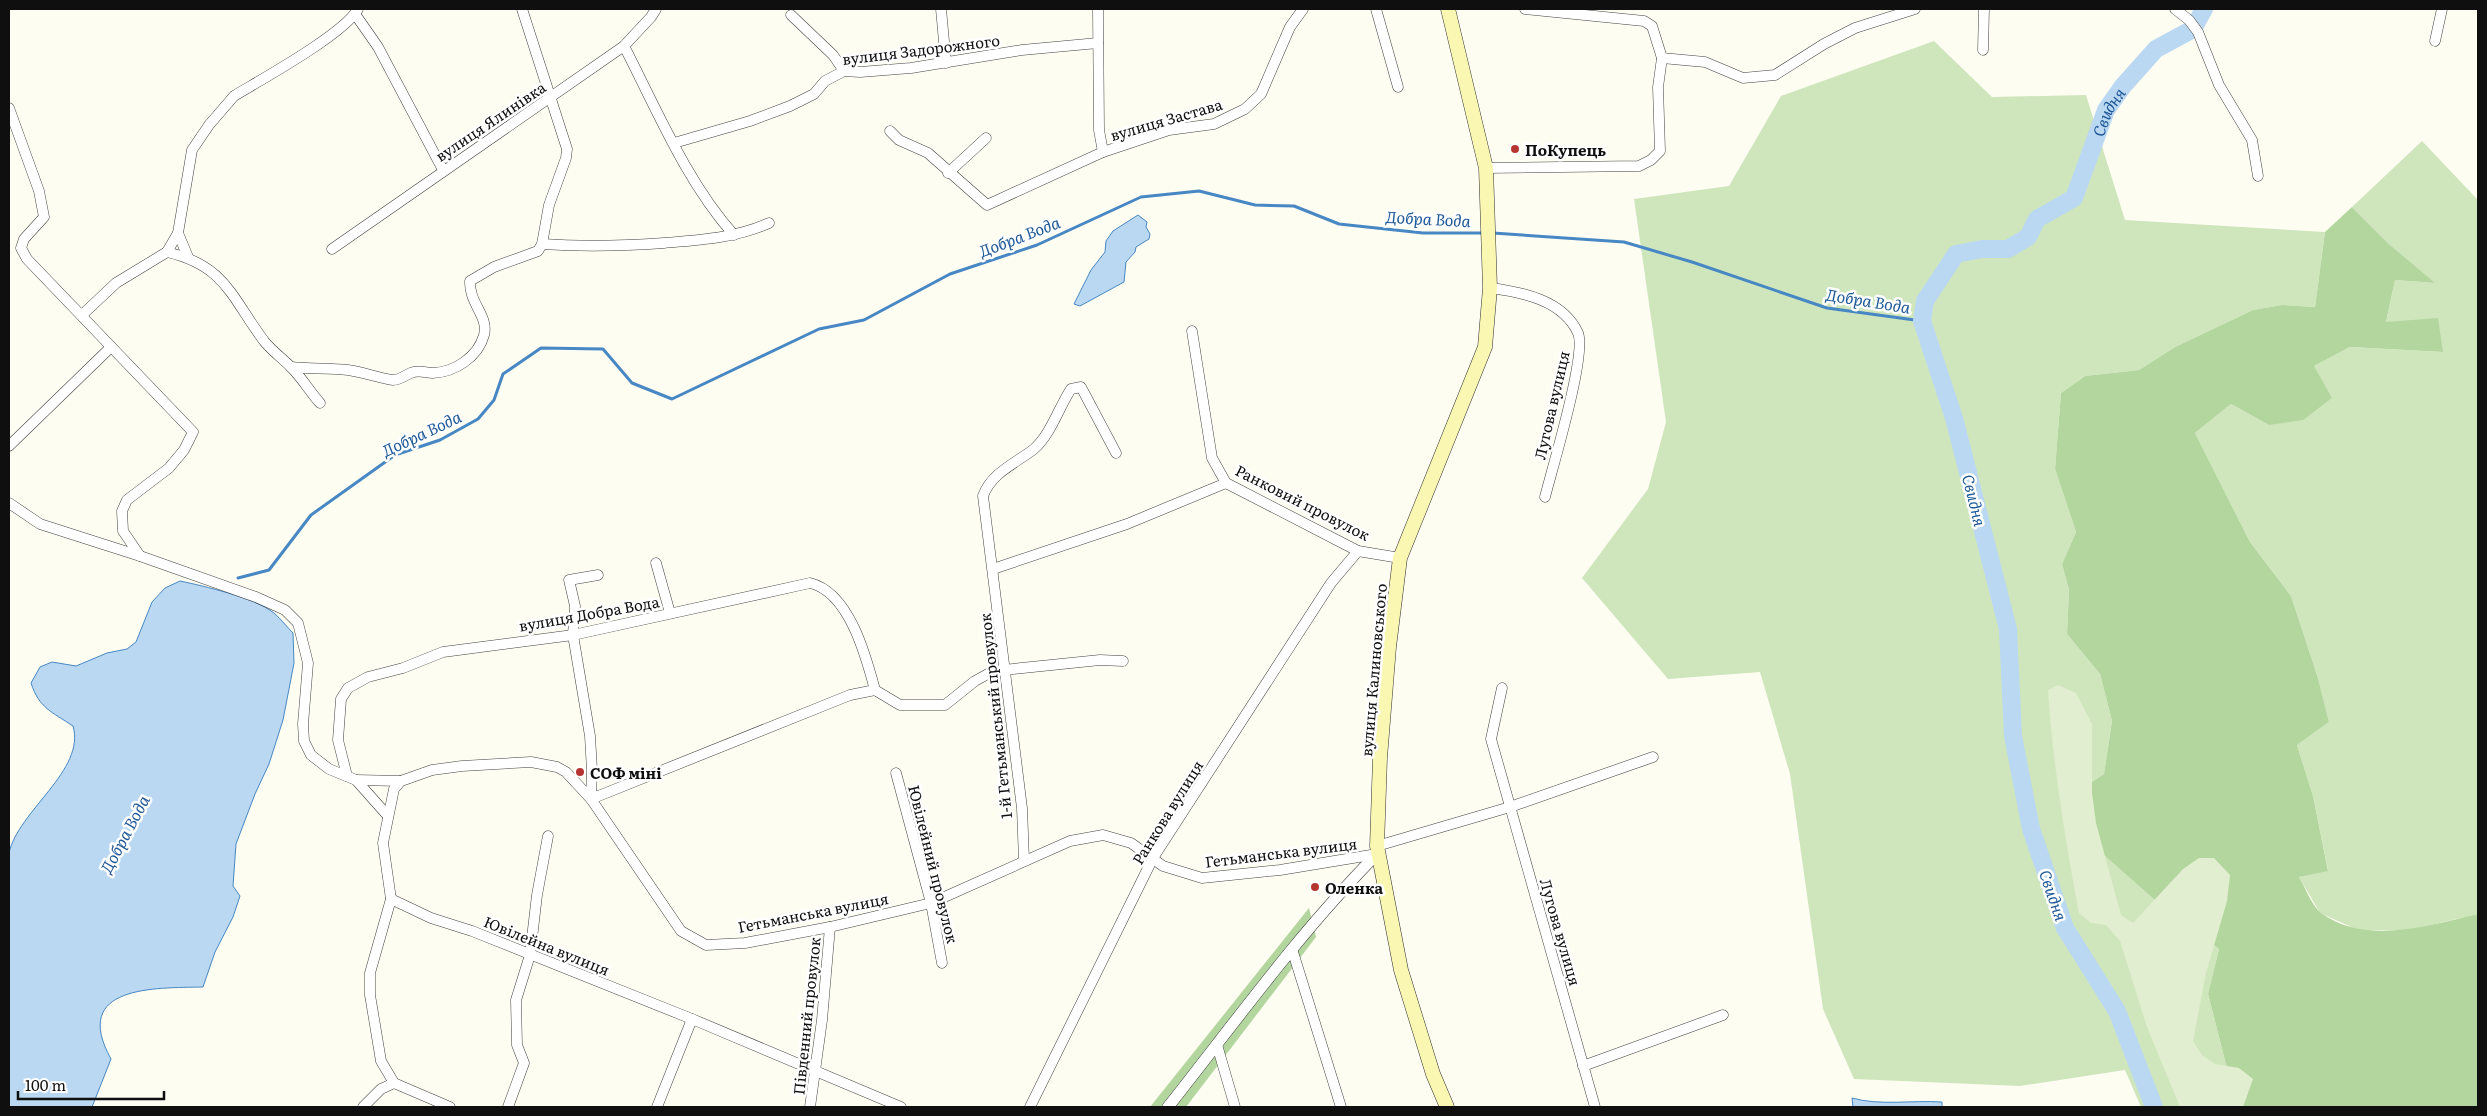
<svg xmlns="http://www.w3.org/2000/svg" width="2487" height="1116" viewBox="0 0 2487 1116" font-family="Literata,serif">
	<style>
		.green { fill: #cfe6bd }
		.forest { fill: #b3d69e }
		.pitch { fill: #e1eecf }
		.water { fill: #bad8f2; stroke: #4787c3 }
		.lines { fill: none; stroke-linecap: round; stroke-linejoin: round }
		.stream { stroke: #4787c3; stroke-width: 3 }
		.river { stroke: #bad8f2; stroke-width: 18 }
		.minor-casing { stroke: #424242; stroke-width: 11 }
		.tertiary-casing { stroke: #424242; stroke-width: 12 }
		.secondary-casing { stroke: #313131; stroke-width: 15 }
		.minor { stroke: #fff; stroke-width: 10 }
		.tertiary { stroke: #fff; stroke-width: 11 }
		.secondary { stroke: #f9f7b2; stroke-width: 14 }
		.poi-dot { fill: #b53531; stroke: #fff; stroke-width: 2 }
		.labels { text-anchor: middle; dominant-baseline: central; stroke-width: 5; stroke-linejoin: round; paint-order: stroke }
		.street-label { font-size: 15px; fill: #0f0f0f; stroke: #fff }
		.poi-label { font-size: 15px; font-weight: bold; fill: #0f0f0f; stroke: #fff; text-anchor: start }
		.water-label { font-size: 16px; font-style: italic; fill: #215a98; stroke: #fff }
	</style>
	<rect width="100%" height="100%" fill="#fefdf2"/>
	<g class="green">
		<path d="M1934,41L1992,97L2086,95L2125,220L2325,232L2315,307L2282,305L2253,310L2175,347L2139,370L2085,376L2061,393L2055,469L2076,532L2062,564L2069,590L2067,634L2100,674L2112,721L2104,774L2061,803L2089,842L2165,909L2219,949L2208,994L2237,1107H2141L2125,1070L2020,1086L1854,1079L1823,1009L1790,774L1760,672L1668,679L1582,578L1648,489L1666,422L1634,199L1729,186L1781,96Z"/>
		<path d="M2422,141L2478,200V914L2409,930H2358L2320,913L2299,877L2328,870L2313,796L2297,745L2329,722L2318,678L2291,596L2250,542L2195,433L2231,404L2269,425L2314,366L2350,347L2442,352L2386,322L2395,280L2434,283L2389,244L2352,207Z"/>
	</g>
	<g class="forest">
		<path d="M2352,207L2389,244L2435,283L2395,280L2386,322L2438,318L2443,352L2350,347L2314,366L2332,398L2303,420L2269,425L2231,404L2195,433L2250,542L2291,596L2318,678L2329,722L2297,745L2313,796L2328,871L2299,877C2305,887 2312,906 2321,913C2366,946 2430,925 2478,914V1107H2237L2208,994L2219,949L2165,909L2089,842L2060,803L2104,774L2112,721L2100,674L2067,634L2069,590L2062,564L2076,532L2055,469L2061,393L2085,376L2139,370L2175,347L2253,310L2282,305L2315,307L2325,232Z"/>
		<path d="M1309,908L1316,937L1186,1107H1150Z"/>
	</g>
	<path class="pitch" d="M2058,685L2076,693L2092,724V793L2096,823L2121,915L2133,923L2183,869L2199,858H2214L2230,875L2227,901L2206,973L2193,1041L2202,1055L2215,1064L2239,1068L2253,1079L2243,1107H2180L2147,1027L2120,941L2106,925L2091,923L2079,913C2065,839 2053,766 2048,690Z"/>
	<g class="water">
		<path d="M1138,215L1147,222L1146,227L1150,234L1149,239L1136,247L1135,252L1126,262L1124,282L1080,306L1074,304L1091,270L1105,252L1106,241L1113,231Z"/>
		<path d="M180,581C204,586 255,598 274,613C281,619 287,627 293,633L294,663L283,720L269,764L255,794L236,844L233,886L240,896L233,917L215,952L203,987C155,988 70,985 111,1059L92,1107H9V853C18,811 86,770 73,726C52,712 39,708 31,683L40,667L52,662L76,666L107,653L127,649L136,642L152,602L165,588Z"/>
		<path d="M1852,1098C1880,1106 1912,1100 1942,1102V1107H1853Z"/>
	</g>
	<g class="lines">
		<g class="stream">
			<path d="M1493,233L1624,242L1692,262L1827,308L1922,321"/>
			<path d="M238,578L269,570L311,515L395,455L440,440L478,419L494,400L503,374L541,348L603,349L632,383L672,399L819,329L864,320L950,274L1037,245L1141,197L1199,191L1255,205L1294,206L1339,224L1423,233H1484"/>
		</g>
		<path class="river" id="s1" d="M2154,1107L2117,1011L2065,928L2031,829L2013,736L2008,629L1954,418L1922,321L1925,301L1956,254L1982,249H2008L2028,237L2037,219L2074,198L2106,110L2123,86L2156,49L2193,29L2204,9"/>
		<g class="minor-casing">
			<g id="minor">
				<path d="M941,9L946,63"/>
				<path d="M1098,9L1099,130L1103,152"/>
				<path d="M1376,9L1398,87"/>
				<path d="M1525,9L1644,21L1652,26L1662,58"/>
				<path d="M2175,9L2189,20L2198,32L2219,85L2252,140L2258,176"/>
				<path d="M355,14L378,47L443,170"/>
				<path d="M791,15L833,55L844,71"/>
				<path d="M2435,41L2442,9"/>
				<path d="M624,46C657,110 686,181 734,235"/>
				<path d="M1983,50L1984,9"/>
				<path d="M9,108L39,191L44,217L24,239L21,248L27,259L193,432L184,450L169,468L127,500L122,511L123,531L140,556"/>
				<path d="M890,131L899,140L928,153L987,205L1103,152L1169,130L1214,124L1245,109L1261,94L1290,27L1303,9"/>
				<path d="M674,143L750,121L790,106L814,94L825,81L844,71L860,72L911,68L1022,50L1098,43"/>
				<path d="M1486,168L1639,166L1651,160L1660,151L1658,87L1662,58L1705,62L1743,78L1775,75L1824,44L1855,28L1915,9"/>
				<path d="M948,173L986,138"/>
				<path d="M178,233L188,257"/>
				<path d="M542,244C583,247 623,246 664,243C700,240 736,238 769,223"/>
				<path d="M332,249L624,46L651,17L656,9"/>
				<path d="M167,252C226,266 231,297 264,341C272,351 282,358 291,367C302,378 310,392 320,403"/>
				<path d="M1490,288C1522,292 1563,300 1578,333C1587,354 1552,469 1545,497"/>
				<path d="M82,315L116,283L167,252L178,233L192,150L209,125L234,96C262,79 344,34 358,9"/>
				<path d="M1192,331L1212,458L1226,483L1358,551L1400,558"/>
				<path d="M291,367C310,369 330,368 348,370C363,372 378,378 393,380C402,380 407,373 414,372C421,370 426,373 433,373C455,372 478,357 484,335C489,316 469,304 470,281L494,267L538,251L542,244L549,205L566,158L567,149L522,9"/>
				<path d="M9,446L110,348"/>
				<path d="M9,503L40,524L140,556L256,597L285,610L298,623L308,663L303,724L304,741L311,755L329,769L356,780L388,816"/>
				<path d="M656,563L670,613"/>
				<path d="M993,569L1127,524L1226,483"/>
				<path d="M598,575L569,580L575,606L573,635L590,736L592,770L591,799L850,695L875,690L900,705H945L975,681L993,671L1100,660L1123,661"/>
				<path d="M1502,688L1491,739L1595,1107"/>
				<path d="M896,773L931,903L942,963"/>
				<path d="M347,776L338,740L341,699L348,688L368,677L403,668L443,652L573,635L810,583C849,592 866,656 875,690"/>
				<path d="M356,780L401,781"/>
				<path d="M1377,846L1510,807L1653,757"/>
				<path d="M1024,860L1022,808L983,496C991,473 1016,463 1034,449C1051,434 1059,407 1071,389L1081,387L1116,453"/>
				<path d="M391,899L431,918L472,931L692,1019L901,1107"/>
				<path d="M1292,949L1341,1107"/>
				<path d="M1217,1045L1235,1107"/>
				<path d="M1583,1066L1723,1015"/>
				<path d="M394,1083L450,1107"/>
				<path d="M363,1107L381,1089L394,1083L381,1061L370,995V973L391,899L383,843L394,789L401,781L432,770L462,766L531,762L557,767L566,772L591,799L681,931L706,945L745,943L830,927L931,903L1070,841L1103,835L1131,843L1163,866L1202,878L1280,870L1377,854"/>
				<path d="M508,1107L524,1063L517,1045L516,1000L530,955L537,895L548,836"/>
				<path d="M657,1107L692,1019"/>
				<path d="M810,1107L822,1020L830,927"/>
				<path d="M1030,1107L1153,858L1331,583L1358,551"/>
			</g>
		</g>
		<g class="tertiary-casing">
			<path id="tertiary" d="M1168,1107C1236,1021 1300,932 1377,854"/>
		</g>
		<g class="secondary-casing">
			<path id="secondary" d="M1447,1107L1433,1074L1401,970L1377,846L1380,758L1389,647L1400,558L1485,347L1490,288L1486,168L1448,9"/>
		</g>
		<use href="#minor" class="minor"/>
		<use href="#tertiary" class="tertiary"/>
		<use href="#secondary" class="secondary"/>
	</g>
	<g class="poi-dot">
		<circle cx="1515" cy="149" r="5"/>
		<circle cx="580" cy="772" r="5"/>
		<circle cx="1315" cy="887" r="5"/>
	</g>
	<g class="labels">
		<g class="street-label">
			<text transform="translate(921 49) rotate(-7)">вулиця Задорожного</text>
			<text transform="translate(1166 119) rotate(-16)">вулиця Застава</text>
			<text transform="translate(490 121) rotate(-34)">вулиця Ялинівка</text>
			<text transform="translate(1551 405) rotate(-77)">Лугова вулиця</text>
			<text transform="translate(1303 502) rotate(27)">Ранковий провулок</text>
			<text transform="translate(589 613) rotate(-10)">вулиця Добра Вода</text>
			<text transform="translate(1373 670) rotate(-85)">вулиця Калиновського</text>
			<text transform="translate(995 716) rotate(-96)">1-й Гетьманський провулок</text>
			<text transform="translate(1167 812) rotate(-58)">Ранкова вулиця</text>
			<text transform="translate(1281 852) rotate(-7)">Гетьманська вулиця</text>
			<text transform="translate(934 864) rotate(76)">Ювілейний провулок</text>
			<text transform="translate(813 912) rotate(-11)">Гетьманська вулиця</text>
			<text transform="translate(1561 932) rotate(74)">Лугова вулиця</text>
			<text transform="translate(547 945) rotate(22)">Ювілейна вулиця</text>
			<text transform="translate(806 1016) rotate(-84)">Південний провулок</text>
		</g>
		<g class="poi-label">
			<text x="1525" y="149">ПоКупець</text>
			<text x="590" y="772">СОФ міні</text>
			<text x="1325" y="887">Оленка</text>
		</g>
		<g class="water-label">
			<text stroke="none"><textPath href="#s1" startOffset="1135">Свидня</textPath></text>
			<text transform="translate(1428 218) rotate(3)">Добра Вода</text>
			<text transform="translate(1019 236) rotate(-21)">Добра Вода</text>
			<text transform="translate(1868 300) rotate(9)">Добра Вода</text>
			<text transform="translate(421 433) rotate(-25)">Добра Вода</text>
			<text transform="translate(1975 500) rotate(76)">Свидня</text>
			<text transform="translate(124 834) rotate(-62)">Добра Вода</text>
			<text transform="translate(2054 895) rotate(71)">Свидня</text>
		</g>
	</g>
	<rect width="2487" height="1116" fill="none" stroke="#0f0f0f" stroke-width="20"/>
	<path d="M18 1091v8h146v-8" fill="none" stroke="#0f0f0f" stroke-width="2.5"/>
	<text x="25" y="1091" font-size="15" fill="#0f0f0f" stroke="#ffffff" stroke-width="4" paint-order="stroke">100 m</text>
</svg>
